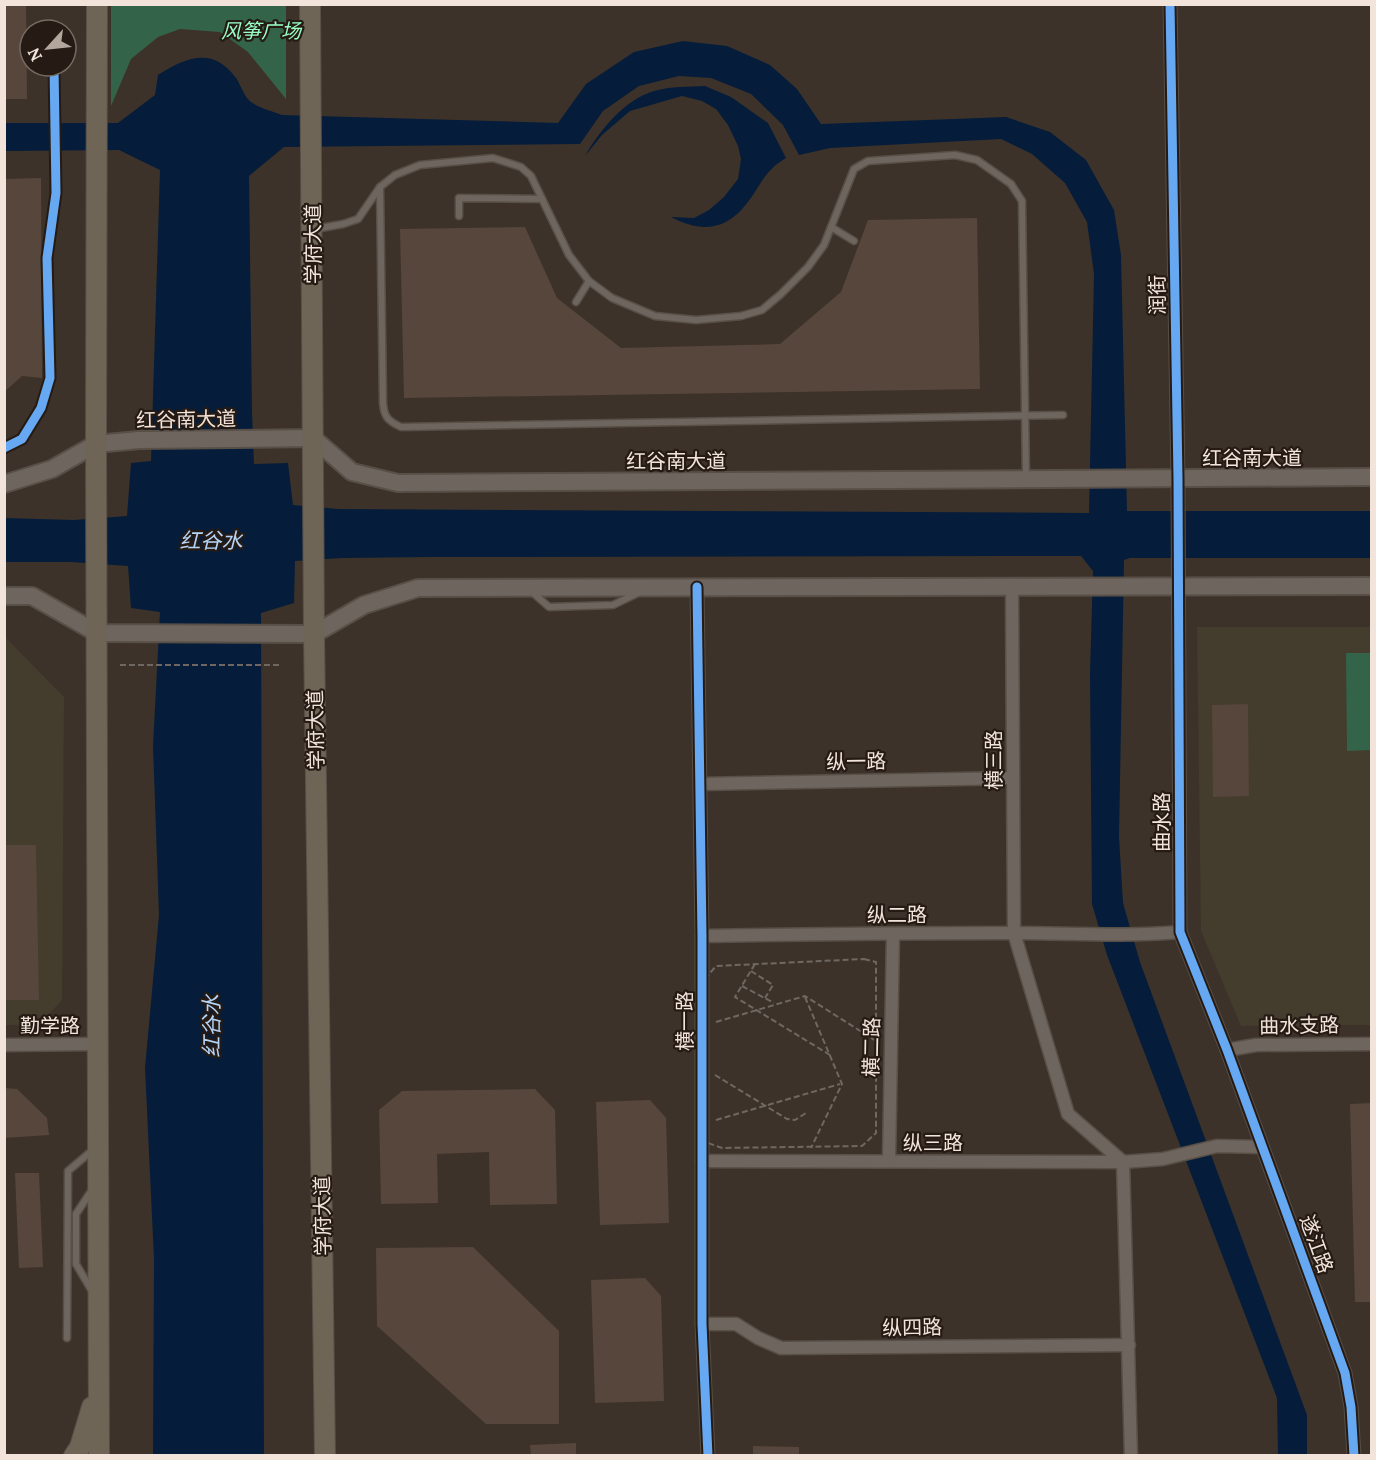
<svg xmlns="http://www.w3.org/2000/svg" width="1376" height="1460" viewBox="0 0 1376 1460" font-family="Lora,'Noto Sans SC',serif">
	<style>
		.education { fill: #443c2c }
		.green { fill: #336449 }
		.water { fill: #051d3a; fill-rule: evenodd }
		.building { fill: #57463b }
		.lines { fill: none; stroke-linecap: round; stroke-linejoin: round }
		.service-casing { stroke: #584f47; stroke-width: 9 }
		.minor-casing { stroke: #584f47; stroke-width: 15 }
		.secondary-casing { stroke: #584f47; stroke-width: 20 }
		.primary-casing { stroke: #584f47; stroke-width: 22 }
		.path { stroke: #6f6862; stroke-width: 2; stroke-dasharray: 6 3; stroke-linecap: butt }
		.service { stroke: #6e655f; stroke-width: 6 }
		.minor { stroke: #6e655f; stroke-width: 12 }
		.secondary { stroke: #6e655f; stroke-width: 16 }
		.primary { stroke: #6e6556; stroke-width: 20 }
		.cycleway-casing { stroke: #251b14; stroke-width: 13 }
		.cycleway { stroke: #66a8f1; stroke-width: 9 }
		.labels { text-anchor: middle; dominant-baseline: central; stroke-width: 4.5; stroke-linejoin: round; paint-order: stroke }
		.park-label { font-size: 20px; font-style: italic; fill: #98fec5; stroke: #251b14 }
		.street-label { font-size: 20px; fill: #f2e4db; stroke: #251b14 }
		.water-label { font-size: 21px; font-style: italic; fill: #b4d4f9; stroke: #251b14 }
	</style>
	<rect width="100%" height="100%" fill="#3d3229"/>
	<g class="education">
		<path d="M1197,627H1371V1025L1241,1026L1201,931Z"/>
		<path d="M4,636L64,697L62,1000L39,1025H5Z"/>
	</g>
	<g class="green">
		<path d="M111,5H286V99L248,52L220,32L180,29L158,37L131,59L111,106Z"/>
		<path d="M1346,653H1371V750L1347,751Z"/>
	</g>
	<g class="water">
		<path d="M683,41L727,46L770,65L797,89L821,124L1006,117L1050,132L1086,160L1114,210L1121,255L1127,511H1371V558H1130L1124,560L1119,837L1123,903L1140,962L1307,1415V1455H1278L1277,1398L1107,955L1092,904L1090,673L1093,571L1081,556L431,557L343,558L295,561L294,603L261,613L264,1455H153L154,1259L145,1068L159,915L153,746L160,612L131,608L128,566L71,562H5L4,518L74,520L127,516L131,463L151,461L160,170L119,150L5,151L4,123H118L155,95L158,75C186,57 213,46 236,78C241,85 244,97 251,102C259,108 272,111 282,115L558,123L586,84L634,52ZM679,76L711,78L751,94L783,125L799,155L830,148L1001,139L1032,154L1065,183L1087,222L1094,274L1089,513L339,509L293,505L288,463L254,464L252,412L249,176L284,147L580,144L603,111L639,86Z"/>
		<path d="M705,86L731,97L768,123L786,158C762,172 760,189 743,208C722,232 698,231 671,217L694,218L709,210L724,197L738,179L741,159L738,146L728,125L716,109L702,101L682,96L630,111L602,135L585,156C600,130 624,100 654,91C671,86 688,87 705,86Z"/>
	</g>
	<g class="building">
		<path d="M4,5H26L27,99H4Z"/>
		<path d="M41,178L42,378L22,376L4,392V179Z"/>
		<path d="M977,218L980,389L404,398L400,229L525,227L557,298L621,348L780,344L841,292L868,220Z"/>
		<path d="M1248,704L1249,796L1213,797L1212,705Z"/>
		<path d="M4,845H36L39,1000H4Z"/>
		<path d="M4,1088L17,1089L47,1118L49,1135L4,1138Z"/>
		<path d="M535,1089L555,1110L557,1204L490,1205L489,1152L437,1154L438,1203L381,1204L379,1110L402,1091Z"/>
		<path d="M650,1100L666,1118L669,1223L600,1225L596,1102Z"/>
		<path d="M1372,1103V1302H1355L1350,1104Z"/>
		<path d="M15,1173H39L43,1267L19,1268Z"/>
		<path d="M473,1247L559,1331V1424H486L377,1326L376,1248Z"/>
		<path d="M645,1278L661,1296L664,1401L595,1403L591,1280Z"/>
		<path d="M576,1443V1456H531L530,1445Z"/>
		<path d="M753,1446L799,1447V1456H753Z"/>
	</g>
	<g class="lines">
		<g class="service-casing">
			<g id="service">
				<path d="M380,187L383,403C384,417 388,421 401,427L1063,415"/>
				<path d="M459,216V198L542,199"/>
				<path d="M831,227L854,241"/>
				<path d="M315,229L343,224L358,219L380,187L395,175L420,165L493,158L521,167L531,176L569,255L589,281L612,298L655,316L696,320L741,316L762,310L781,294L808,267L824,245L854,169L868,161L955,155L977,160L1011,184L1022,201L1026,478"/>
				<path d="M576,302L589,281"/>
				<path d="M532,592L549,607L613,605L640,592"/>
				<path d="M92,1291L76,1264V1214L92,1190"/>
				<path d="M67,1338L68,1171L94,1149"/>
			</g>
		</g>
		<g class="minor-casing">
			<g id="minor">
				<path d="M1170,4L1178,478L1180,932L1227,1050L1345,1373L1351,1407L1354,1456"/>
				<path d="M1012,586L1014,933L1068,1114L1123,1162L1131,1456"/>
				<path d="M697,587L702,936V1324L708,1456"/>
				<path d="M700,784L1013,778"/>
				<path d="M702,936C805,934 908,933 1011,933C1069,933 1122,937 1180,932"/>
				<path d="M4,1045L97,1044"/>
				<path d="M1227,1050L1256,1045L1372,1044"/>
				<path d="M702,1161L1123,1162L1163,1159L1217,1146L1262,1147"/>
				<path d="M889,1161L893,934"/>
				<path d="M702,1324H736L758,1338L781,1348L1129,1345"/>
			</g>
		</g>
		<g class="secondary-casing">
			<g id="secondary">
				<path d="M4,484L52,469L96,444L139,440L313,438L352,472L398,483L1372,477"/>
				<path d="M4,596H32L97,633L314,634L364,605L418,588L1372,586"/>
			</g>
		</g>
		<g class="primary-casing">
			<g id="primary">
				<path d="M97,4L96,444L99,1456"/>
				<path d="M310,4L314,634L325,1456"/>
				<path d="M74,1456L80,1447L92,1407"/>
			</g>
		</g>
		<g class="path">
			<path d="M120,665H279"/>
			<path d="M864,959L876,962V1133L862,1146L722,1148L708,1143L706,1139L705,1123L704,980L716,966Z"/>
			<path d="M755,964L735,997L830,1055"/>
			<path d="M751,971L773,985L765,998"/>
			<path d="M742,986L774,1003"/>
			<path d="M805,997L842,1084L811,1148"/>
			<path d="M716,1022L805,996L876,1041"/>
			<path d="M715,1075L787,1119L795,1120L806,1113"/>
			<path d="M716,1120L840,1084"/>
		</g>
		<use href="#service" class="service"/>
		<use href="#minor" class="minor"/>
		<use href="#secondary" class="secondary"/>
		<use href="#primary" class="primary"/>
		<g class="cycleway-casing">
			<g id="cycleway">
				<path d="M1170,4L1178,478L1180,932L1227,1050L1345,1373L1351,1407L1354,1456"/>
				<path d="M4,448L22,439L41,408L50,378L47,258L56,193L54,66"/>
				<path d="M697,587L702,936V1324L708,1456"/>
			</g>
		</g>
		<use href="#cycleway" class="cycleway"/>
	</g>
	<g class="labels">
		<g class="park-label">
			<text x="261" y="30">风筝广场</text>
		</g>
		<g class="street-label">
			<text transform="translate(312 244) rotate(-90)">学府大道</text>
			<text transform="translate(1157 295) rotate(-91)">润街</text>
			<text transform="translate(186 419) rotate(-1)">红谷南大道</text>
			<text x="1252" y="457">红谷南大道</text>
			<text x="676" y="460">红谷南大道</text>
			<text transform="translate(315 730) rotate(-91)">学府大道</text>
			<text transform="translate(993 760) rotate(-90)">横三路</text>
			<text transform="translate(856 761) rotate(-1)">纵一路</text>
			<text transform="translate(1161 822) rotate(-90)">曲水路</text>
			<text x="897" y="914">纵二路</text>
			<text transform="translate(684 1021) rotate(-90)">横一路</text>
			<text x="50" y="1025">勤学路</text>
			<text transform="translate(1299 1025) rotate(-1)">曲水支路</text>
			<text transform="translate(871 1047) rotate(-89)">横二路</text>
			<text x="933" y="1142">纵三路</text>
			<text transform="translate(322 1216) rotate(-91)">学府大道</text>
			<text transform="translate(1317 1244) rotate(70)">遂江路</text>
			<text transform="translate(912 1327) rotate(-1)">纵四路</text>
		</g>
		<g class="water-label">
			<text x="211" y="540">红谷水</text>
			<text transform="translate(211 1026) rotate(-90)">红谷水</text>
		</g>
	</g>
	<rect width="1376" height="1460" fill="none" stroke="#f2e4db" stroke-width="12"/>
	<g transform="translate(48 48) rotate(243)"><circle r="28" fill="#251b14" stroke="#776b64" stroke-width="1.5"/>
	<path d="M0-4.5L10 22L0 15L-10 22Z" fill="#b3a69d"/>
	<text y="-9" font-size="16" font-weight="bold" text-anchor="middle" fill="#f2e4db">N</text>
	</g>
</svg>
